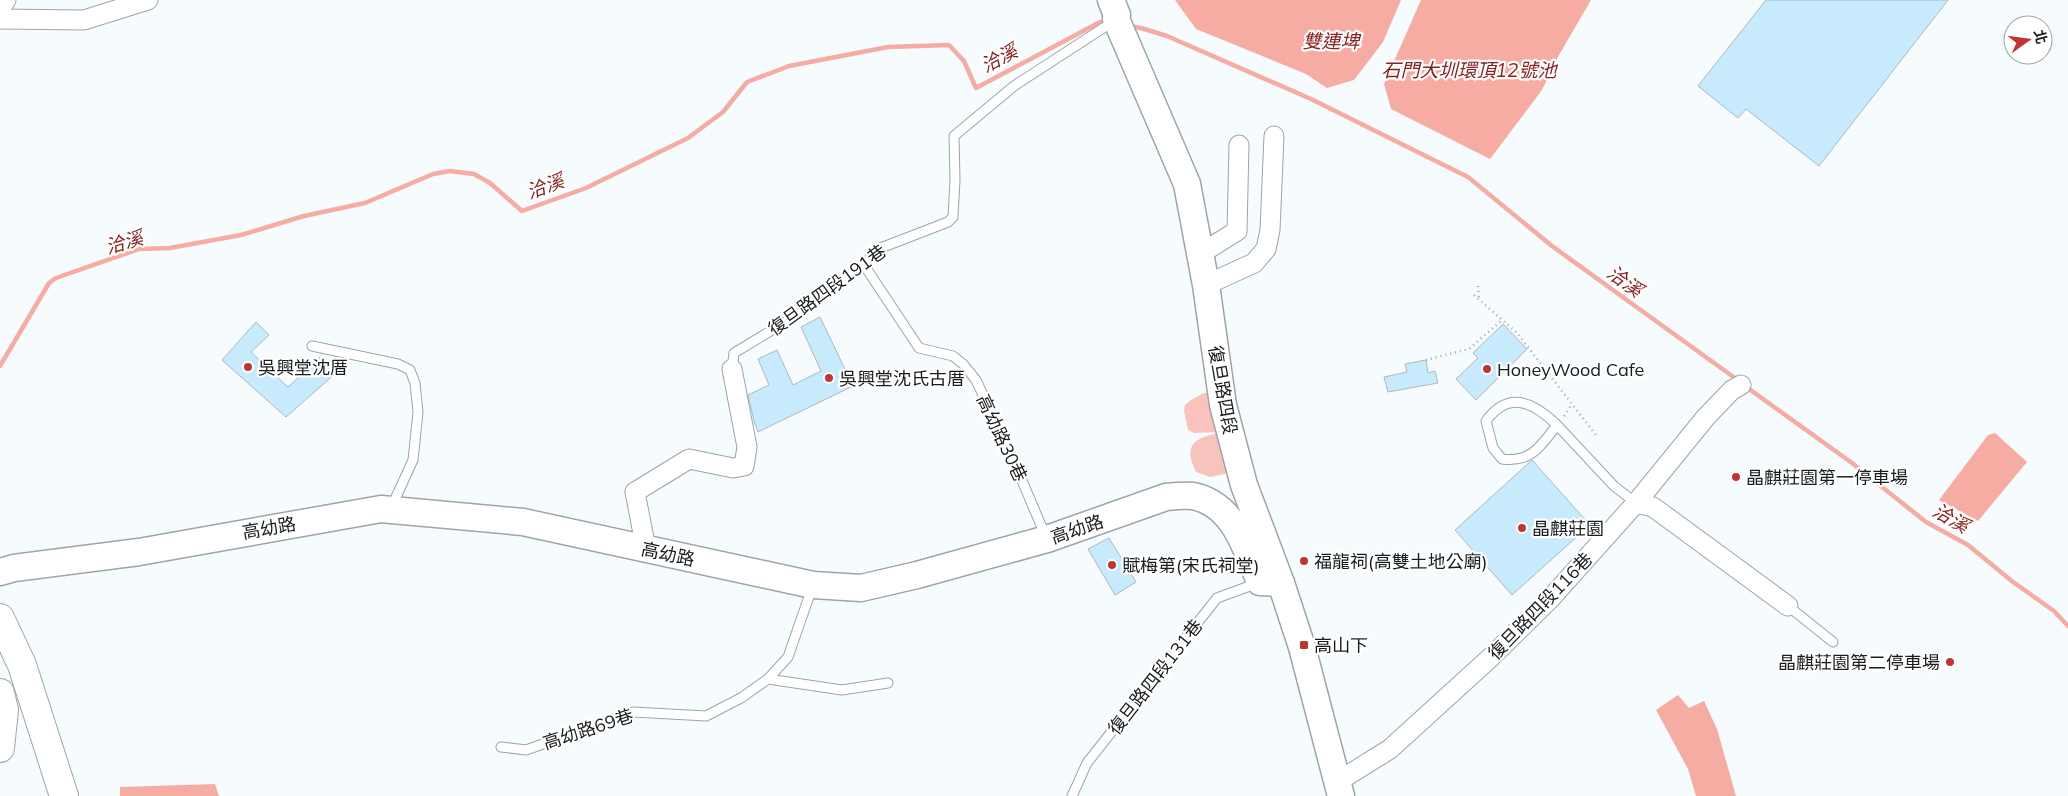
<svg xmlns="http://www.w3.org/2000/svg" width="2068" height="796" viewBox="0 0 2068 796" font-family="Mulish,'Noto Sans TC',sans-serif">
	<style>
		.green { fill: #f9c3bd }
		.water { fill: #f7aca3 }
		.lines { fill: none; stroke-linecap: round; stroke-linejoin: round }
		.stream { stroke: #f7aca3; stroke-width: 4.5 }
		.building { fill: #c7eafd; stroke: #afb8bd }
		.lane-casing { stroke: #9da5aa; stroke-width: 11 }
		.street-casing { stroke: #9da5aa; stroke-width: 21 }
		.secondary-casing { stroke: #9da5aa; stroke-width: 29 }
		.highway-casing { stroke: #9da5aa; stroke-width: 30 }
		.path { stroke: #a3a7aa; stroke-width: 2.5; stroke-dasharray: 1 4; stroke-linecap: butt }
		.lane { stroke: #fff; stroke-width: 9 }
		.street { stroke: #fff; stroke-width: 19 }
		.secondary { stroke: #fff; stroke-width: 26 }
		.highway { stroke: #fff; stroke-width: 28 }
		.poi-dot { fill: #c23431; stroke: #fff; stroke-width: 2 }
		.labels { text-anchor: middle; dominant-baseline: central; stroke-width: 4.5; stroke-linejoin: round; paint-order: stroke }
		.street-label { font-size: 18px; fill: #191c1e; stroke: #fff }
		.poi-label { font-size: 18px; fill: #191c1e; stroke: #fff; text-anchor: start }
		.water-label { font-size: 19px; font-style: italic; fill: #8c2220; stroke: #fff }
	</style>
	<rect width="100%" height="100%" fill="#f6fbfe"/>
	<g class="green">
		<path d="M1204,393H1212L1218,432L1194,433L1188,430L1184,411L1185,405L1191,400Z"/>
		<path d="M1219,433L1229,473L1210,477L1196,472C1183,446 1193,438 1219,433Z"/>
	</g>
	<g class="water">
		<path d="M1175,0H1401L1383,42L1354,80L1327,88L1306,74L1196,29Z"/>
		<path d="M1421,0H1591L1559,55L1542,90L1490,159L1391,109L1384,84Z"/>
		<path d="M1995,433L2027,462L1978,521L1939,500L1988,435Z"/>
		<path d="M1678,695L1689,708L1704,701L1717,729L1736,796H1696L1688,769L1656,710Z"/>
		<path d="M215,784L219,796H120V787Z"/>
	</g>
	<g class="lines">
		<g class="stream">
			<path d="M1128,26L1141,28L1167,36L1311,99L1468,177L1552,246L1739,381"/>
			<path d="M0,366L49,283L56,278L139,249L170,248L241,235L304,216L365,203L433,174L450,171L474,174L490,183L522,211L586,188L688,138L723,112L747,82L789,66L888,47L949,45L964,61L976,88L1100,22"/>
			<path d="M1745,386L1852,463L1926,522L1968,545L2013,582L2054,611L2068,626"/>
		</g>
	</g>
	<g class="building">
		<path d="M1766,0H1948L1819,166L1746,109L1738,118L1698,86Z"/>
		<path d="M820,317L853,386L758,432L754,421L748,395L769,385L758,359L777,350L793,385L821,371L801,327Z"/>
		<path d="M256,322L269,335L251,352L288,387L320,357L336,373L286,417L222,360Z"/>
		<path d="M1503,324L1527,349L1476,400L1456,379L1478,358L1473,353Z"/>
		<path d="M1426,360L1428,373L1435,371L1438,383L1388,392L1384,377L1407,372L1405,364Z"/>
		<path d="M1532,460L1590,525L1512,595L1455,530Z"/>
		<path d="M1109,538L1136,582L1115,595L1088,549Z"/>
	</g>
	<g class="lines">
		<g class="lane-casing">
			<g id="lane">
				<path d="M864,265L919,348L953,356L963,364L976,380L1012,457L1046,537"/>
				<path d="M312,346L398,364L410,370L415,383L418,412L413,460L391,508"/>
				<path d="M732,369L734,353L797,315L864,265L878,249L948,222L953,217L955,180L954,136L1014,86L1114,21"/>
				<path d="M1557,425C1541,446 1531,463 1502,459L1493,448L1486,421C1509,390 1533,402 1557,425L1614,486L1636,503"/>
				<path d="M1788,606L1833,642"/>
				<path d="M768,679L842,690L888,683"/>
				<path d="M501,747L526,750L633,712L706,716L741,698L768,679L788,657L812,588"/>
				<path d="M1072,796L1087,763L1217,598L1258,583"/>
			</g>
		</g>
		<g class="street-casing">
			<g id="street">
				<path d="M0,9L6,0"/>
				<path d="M0,19L84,20L148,0"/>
				<path d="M1200,254L1237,231L1239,145"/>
				<path d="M1206,285L1254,263L1266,249L1270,230L1274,136"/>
				<path d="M1636,503L1653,507L1788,606"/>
				<path d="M646,549L635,492L689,459L733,468L744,466L747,447L732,369"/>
				<path d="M1337,782L1390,749L1490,658L1551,598L1636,503L1706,417L1732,390L1741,385"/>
			</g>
		</g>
		<g class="secondary-casing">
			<g id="secondary">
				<path d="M1111,0L1117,15L1116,19L1187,184L1206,285L1223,405L1244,485L1281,583L1302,647L1341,796"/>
				<path d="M0,572L14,568L139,552L381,509L523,522L813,585L861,588L917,575L1047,539L1166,497C1175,496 1184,495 1193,496C1234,504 1246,549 1260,582L1281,583"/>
			</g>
		</g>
		<g class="highway-casing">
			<g id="highway">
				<path d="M0,618L22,665L64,796"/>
				<path d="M0,693L4,710L0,748"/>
			</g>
		</g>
		<g class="path">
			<path d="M1478,286L1479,299"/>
			<path d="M1474,295L1517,333L1596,435"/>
			<path d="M1426,360L1469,349L1502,320"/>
			<path d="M1564,416L1572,404"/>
		</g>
		<use href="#lane" class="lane"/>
		<use href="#street" class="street"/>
		<use href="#secondary" class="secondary"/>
		<use href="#highway" class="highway"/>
	</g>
	<g class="poi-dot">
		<circle cx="248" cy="367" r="5"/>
		<circle cx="1487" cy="369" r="5"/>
		<circle cx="829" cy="378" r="5"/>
		<circle cx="1736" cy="477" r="5"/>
		<circle cx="1522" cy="528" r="5"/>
		<circle cx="1304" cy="561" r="5"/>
		<circle cx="1112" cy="565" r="5"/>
		<rect x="1299" y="640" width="10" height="10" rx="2.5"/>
		<circle cx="1950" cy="662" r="5"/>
	</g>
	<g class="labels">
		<g class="street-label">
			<text transform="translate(827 290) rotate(-36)">復旦路四段191巷</text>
			<text transform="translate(1223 390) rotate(80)">復旦路四段</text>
			<text transform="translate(1002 438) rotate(65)">高幼路30巷</text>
			<text transform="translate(269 528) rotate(-10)">高幼路</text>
			<text transform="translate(1077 529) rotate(-19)">高幼路</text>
			<text transform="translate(668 554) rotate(12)">高幼路</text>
			<text transform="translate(1540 606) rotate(-46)">復旦路四段116巷</text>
			<text transform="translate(1155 677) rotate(-52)">復旦路四段131巷</text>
			<text transform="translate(588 729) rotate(-18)">高幼路69巷</text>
		</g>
		<g class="poi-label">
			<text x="258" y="367">吳興堂沈厝</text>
			<text x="1497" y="369">HoneyWood Cafe</text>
			<text x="839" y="378">吳興堂沈氏古厝</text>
			<text x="1746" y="477">晶麒莊園第一停車場</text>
			<text x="1532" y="528">晶麒莊園</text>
			<text x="1314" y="561">福龍祠(高雙土地公廟)</text>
			<text x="1122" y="565">賦梅第(宋氏祠堂)</text>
			<text x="1314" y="645">高山下</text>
			<text x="1940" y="662" text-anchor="end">晶麒莊園第二停車場</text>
		</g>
		<g class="water-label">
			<text x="1331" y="41">雙連埤</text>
			<text transform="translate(999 58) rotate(-28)">洽溪</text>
			<text x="1469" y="70">石門大圳環頂12號池</text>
			<text transform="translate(545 186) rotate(-20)">洽溪</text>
			<text transform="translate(124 242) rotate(-16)">洽溪</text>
			<text transform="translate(1625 281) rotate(36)">洽溪</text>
			<text transform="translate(1951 518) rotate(30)">洽溪</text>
		</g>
	</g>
	<g transform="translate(2028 40) rotate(76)"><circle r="24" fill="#ffffff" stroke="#a3a4a5"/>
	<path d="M0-4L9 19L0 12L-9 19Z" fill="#c23431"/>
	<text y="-8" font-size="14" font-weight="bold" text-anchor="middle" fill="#191c1e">北</text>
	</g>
</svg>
